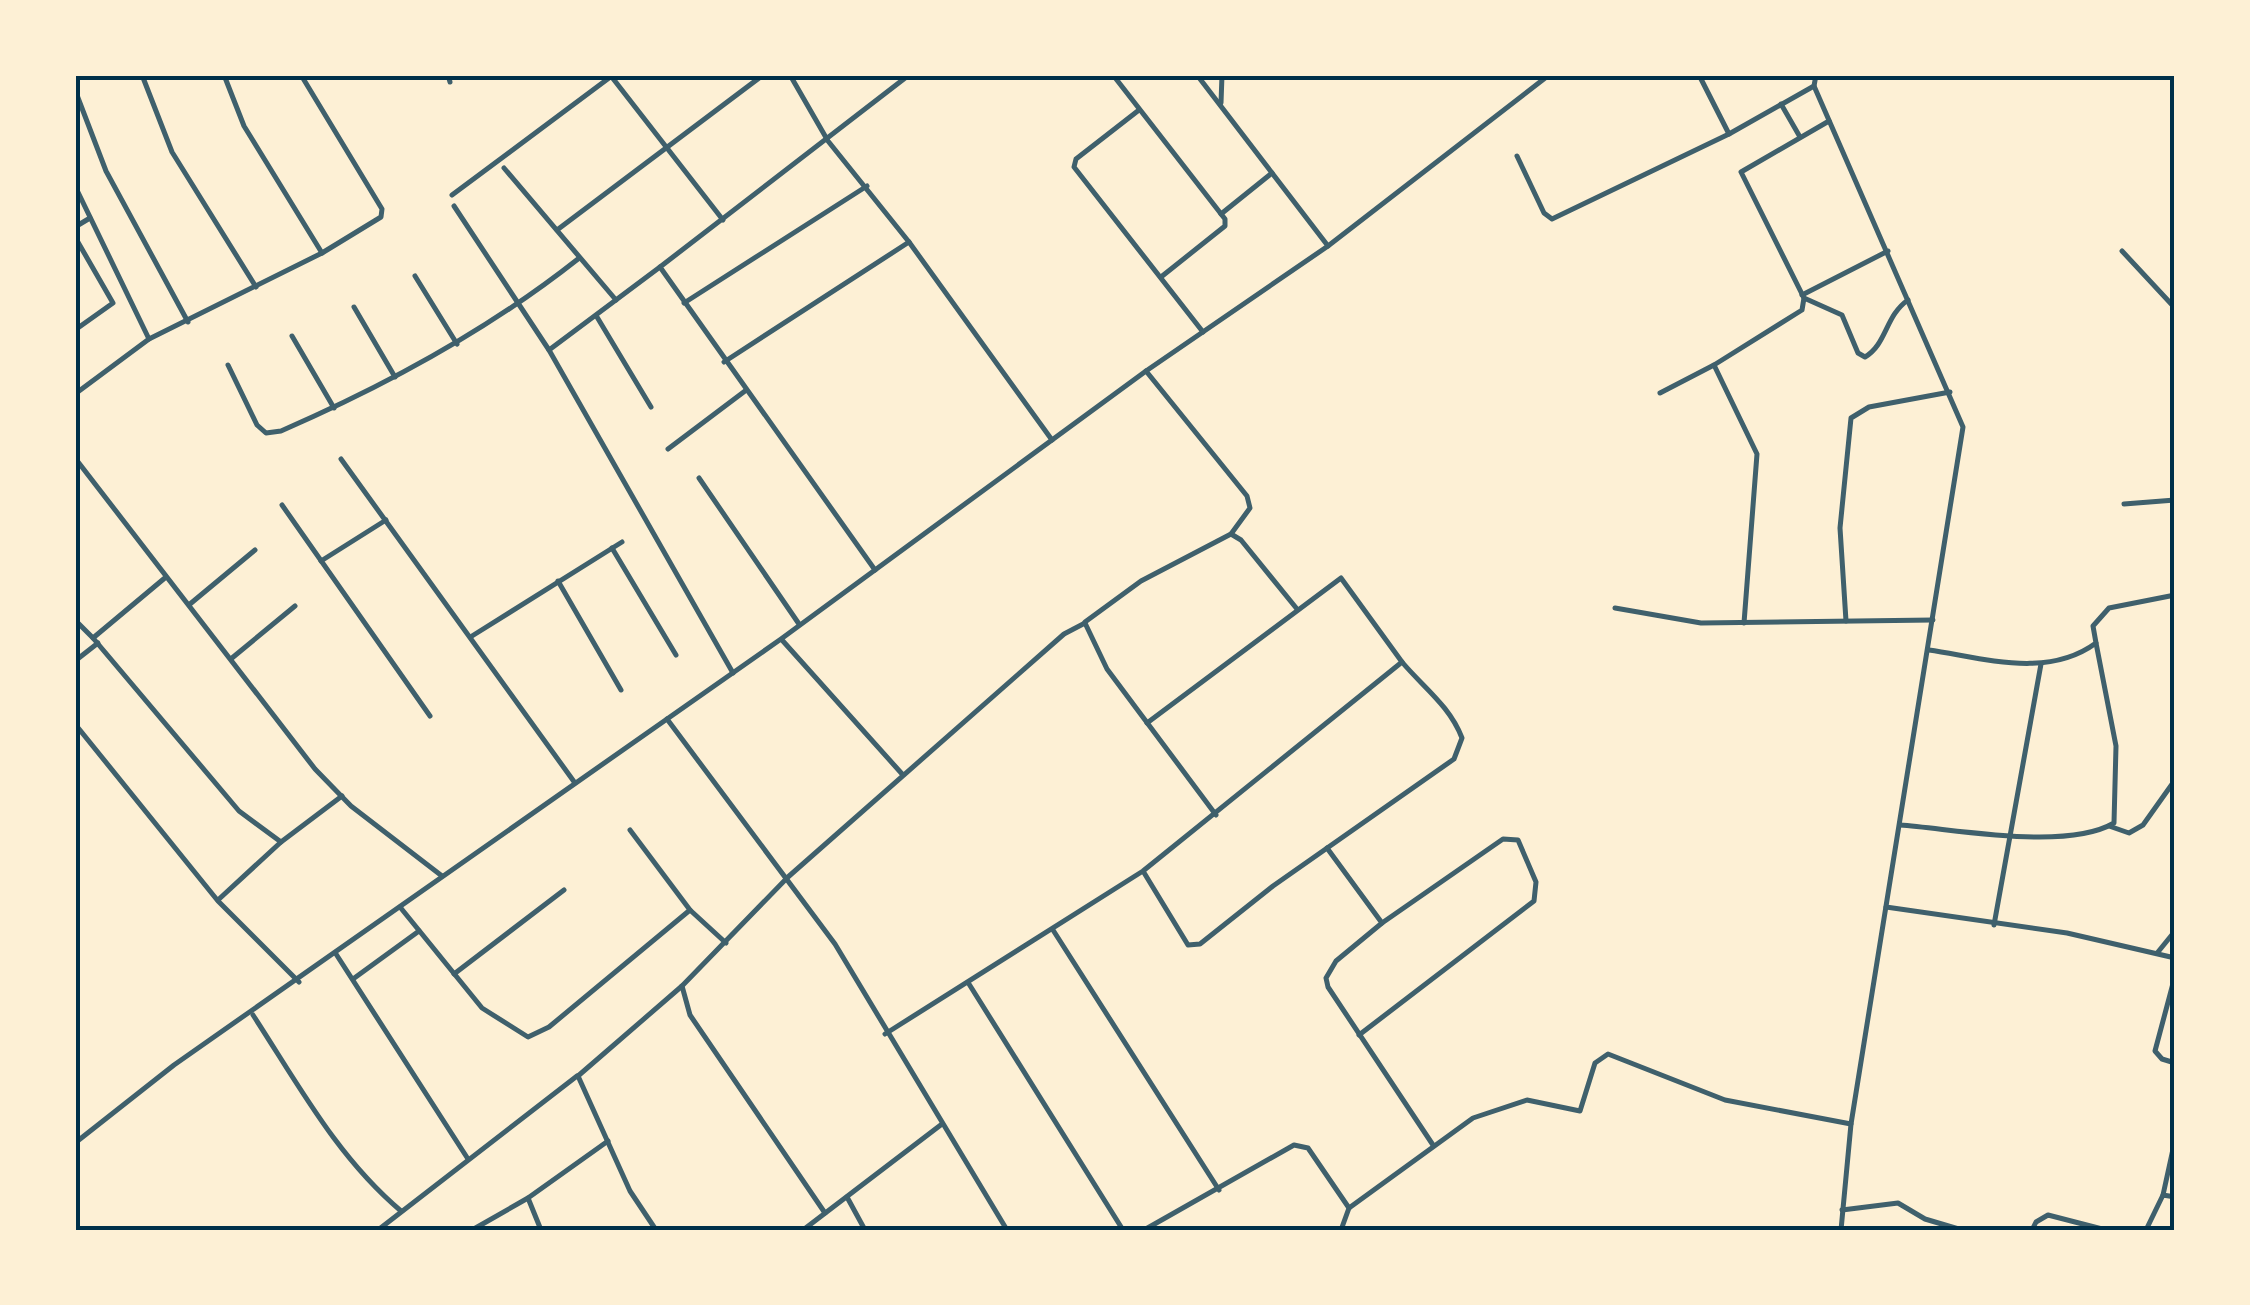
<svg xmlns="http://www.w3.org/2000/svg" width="2250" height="1305" viewBox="0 0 2250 1305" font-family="Figtree,sans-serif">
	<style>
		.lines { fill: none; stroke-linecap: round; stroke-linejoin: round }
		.minor { stroke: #3f606c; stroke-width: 5 }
		.neatline { fill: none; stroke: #003049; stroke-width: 4 }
	</style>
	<rect width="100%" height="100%" fill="#fdf0d5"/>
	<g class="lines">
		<g class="minor">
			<path d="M142,75L172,152L256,287"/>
			<path d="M224,75L244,126L322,253"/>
			<path d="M448,75L450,82"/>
			<path d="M790,75L828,141L909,242L1052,440"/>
			<path d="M1113,75L1225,219V226L1161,277"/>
			<path d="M1197,75L1328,246"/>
			<path d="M1699,75L1729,134L1814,86"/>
			<path d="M1816,75L1814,86L1963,427L1851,1124L1841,1230"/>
			<path d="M611,76L723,220"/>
			<path d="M75,90L106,171L188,322"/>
			<path d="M1221,103L1222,75"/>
			<path d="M1781,104L1800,137"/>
			<path d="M1139,110L1076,159L1074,167L1203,332"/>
			<path d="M1517,156L1544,213L1552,219L1729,134"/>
			<path d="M504,168L616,300"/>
			<path d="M75,186L149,339"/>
			<path d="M452,195L613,75"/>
			<path d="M454,206L549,350L733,673"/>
			<path d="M1221,214L1272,173"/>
			<path d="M75,227L90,218"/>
			<path d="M557,230L763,75"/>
			<path d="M75,237L113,303L75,330"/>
			<path d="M2122,251L2175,308"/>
			<path d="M415,276L457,344"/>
			<path d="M1802,295L1888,251"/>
			<path d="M1804,298L1842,315L1858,353L1865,357C1887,344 1885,316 1908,300"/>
			<path d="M684,303L867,186"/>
			<path d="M354,307L395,377"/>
			<path d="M597,317L651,407"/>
			<path d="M292,336L334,408"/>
			<path d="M549,350L660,267"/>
			<path d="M724,362L909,242"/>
			<path d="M228,365L257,425L266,433L281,431C387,385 487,331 578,259"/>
			<path d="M1714,365L1757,454L1744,623"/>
			<path d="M1146,371L1247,496L1250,508L1231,534"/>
			<path d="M1660,393L1714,365L1802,310L1804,298L1741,172L1829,121"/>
			<path d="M75,394L149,339L322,253L381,217L382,209L301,75"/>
			<path d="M668,449L745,391"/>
			<path d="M75,458L315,769L351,806L442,876"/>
			<path d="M341,459L575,783"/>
			<path d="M699,478L799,624"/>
			<path d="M2124,504L2175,500"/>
			<path d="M282,505L430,716"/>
			<path d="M612,548L676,655"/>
			<path d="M321,561L386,520"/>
			<path d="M875,570L660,267L909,75"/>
			<path d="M558,581L621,690"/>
			<path d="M190,604L255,550"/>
			<path d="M1615,608L1701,623L1933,620"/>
			<path d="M75,620L93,638L166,577"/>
			<path d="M1846,621L1840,528L1851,418L1869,407L1950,392"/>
			<path d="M1085,622L1141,581L1231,534L1241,540L1297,609"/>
			<path d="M472,636L622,542"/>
			<path d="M93,638L239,811L281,842"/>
			<path d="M782,640L903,775"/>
			<path d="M1929,650C1984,658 2047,679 2096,643L2093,626L2109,608L2175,595"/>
			<path d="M232,658L295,606"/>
			<path d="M75,661L98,643"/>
			<path d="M667,719L835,944L1007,1230"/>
			<path d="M1147,723L1341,578L1402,662"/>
			<path d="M75,724L218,901L299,982"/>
			<path d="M1900,825C1956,829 2066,851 2114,823L2116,746L2096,643"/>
			<path d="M2109,826L2129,833L2143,825L2175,780"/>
			<path d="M630,830L690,910"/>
			<path d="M1327,848L1382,923L1336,961L1326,978L1328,987L1433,1145"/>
			<path d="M218,900L281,842L342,796"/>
			<path d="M400,907L482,1008L528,1037L549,1027L690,910L726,943"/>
			<path d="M1886,907L2067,933L2175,958"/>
			<path d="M1994,925L2041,664"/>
			<path d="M1053,930L1219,1190"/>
			<path d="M2158,952L2175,931"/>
			<path d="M336,954L468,1159"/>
			<path d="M454,974L564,890"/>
			<path d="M2175,976L2155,1051L2162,1059L2175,1063"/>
			<path d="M353,979L419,931"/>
			<path d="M969,984L1123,1230"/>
			<path d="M682,986L690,1015L825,1213"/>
			<path d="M253,1015C298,1084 337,1157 401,1211"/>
			<path d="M885,1034L1143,871L1402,662C1423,687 1450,706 1462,738L1454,759L1273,886L1200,944L1188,945L1143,871"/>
			<path d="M1359,1035L1534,901L1536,882L1518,840L1503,839L1382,923"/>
			<path d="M75,1143L174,1065L781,639L1146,371L1328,246L1549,75"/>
			<path d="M2163,1195L2175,1140"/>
			<path d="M847,1197L865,1230"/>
			<path d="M1842,1210L1898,1203L1925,1219L1962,1230"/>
			<path d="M378,1230L577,1076"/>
			<path d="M472,1230L528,1198"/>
			<path d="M541,1230L528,1198L608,1141"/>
			<path d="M656,1230L630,1191L578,1076L682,986L788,877L1064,634L1085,623L1107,669L1216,815"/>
			<path d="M803,1230L942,1124"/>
			<path d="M1144,1230L1294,1145L1308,1148L1349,1208"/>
			<path d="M1341,1230L1349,1208L1473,1118L1527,1100L1580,1111L1595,1063L1608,1054L1725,1100L1851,1124"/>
			<path d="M2032,1230L2036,1222L2048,1215L2106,1230"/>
			<path d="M2146,1230L2163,1195L2175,1197"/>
		</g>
	</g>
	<rect width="2250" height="1305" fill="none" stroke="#fdf0d5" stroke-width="155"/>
	<rect x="78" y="78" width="2094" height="1150" class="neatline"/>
</svg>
